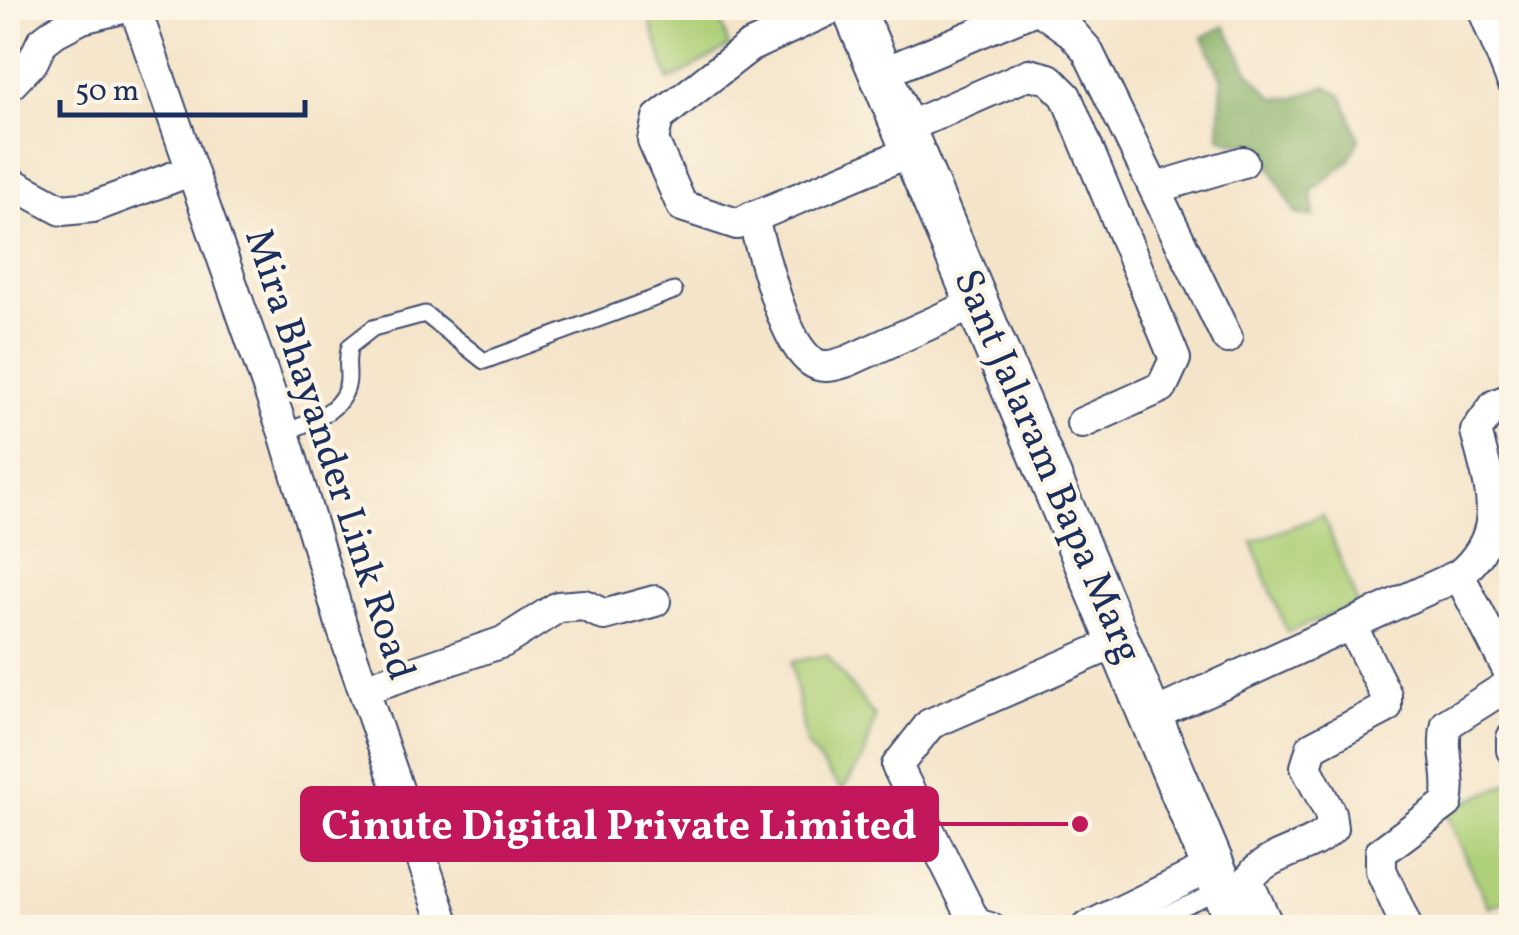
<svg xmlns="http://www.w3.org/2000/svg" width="1519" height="935" viewBox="0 0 1519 935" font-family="Vollkorn,serif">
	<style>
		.green { fill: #aed079; stroke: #64806c; stroke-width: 2.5 }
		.forest { fill: #8ab269; stroke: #527064; stroke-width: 2.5 }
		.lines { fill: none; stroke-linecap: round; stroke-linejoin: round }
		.lane-casing { stroke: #3c4a6e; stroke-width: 19 }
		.street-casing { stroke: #3c4a6e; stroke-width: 34 }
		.secondary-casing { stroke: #3c4a6e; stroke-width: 46 }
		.lane { stroke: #fff; stroke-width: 15 }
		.street { stroke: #fff; stroke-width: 30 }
		.secondary { stroke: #fff; stroke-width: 42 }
		.labels { text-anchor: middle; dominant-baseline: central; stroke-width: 8; stroke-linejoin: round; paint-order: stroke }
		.street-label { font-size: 40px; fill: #1b2f5e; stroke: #fcf5e5 }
		.leader { fill: none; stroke: #c2185b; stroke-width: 4 }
		.callout-dot { fill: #c2185b; stroke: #fcf5e5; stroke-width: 4 }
		.callout { fill: #c2185b; stroke: #c2185b; stroke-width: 4 }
		.callout-label { font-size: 42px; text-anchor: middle; font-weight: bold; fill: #fff }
	</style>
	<rect width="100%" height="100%" fill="#fcf5e5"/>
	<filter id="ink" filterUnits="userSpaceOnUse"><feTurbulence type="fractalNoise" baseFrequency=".01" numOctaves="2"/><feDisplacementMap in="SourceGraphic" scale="20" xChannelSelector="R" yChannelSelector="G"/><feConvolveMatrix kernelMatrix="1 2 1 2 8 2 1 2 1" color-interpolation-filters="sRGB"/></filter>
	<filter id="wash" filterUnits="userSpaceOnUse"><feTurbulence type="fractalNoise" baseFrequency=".0048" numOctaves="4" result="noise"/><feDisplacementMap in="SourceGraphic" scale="40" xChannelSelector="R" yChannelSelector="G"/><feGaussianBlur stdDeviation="2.25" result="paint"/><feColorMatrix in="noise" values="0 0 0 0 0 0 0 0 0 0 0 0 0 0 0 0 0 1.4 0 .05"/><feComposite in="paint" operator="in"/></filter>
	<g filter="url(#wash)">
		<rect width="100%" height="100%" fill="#f4e4c9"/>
		<g class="green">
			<path d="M646,8H717L729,47L669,81Z"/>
			<path d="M1323,515L1358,605L1287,632L1252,542Z"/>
			<path d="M827,655L875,717L864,757L842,790L806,744L791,662Z"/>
			<path d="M1511,782V898L1489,908L1445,811Z"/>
		</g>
		<path class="forest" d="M1225,26L1249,72L1274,98H1295L1326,86L1342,95L1359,139L1349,161L1312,191L1314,217L1296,214L1257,143L1230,142L1219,136L1222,80L1203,37Z"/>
	</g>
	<g filter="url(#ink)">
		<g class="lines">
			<g class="lane-casing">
				<g id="lane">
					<path d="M284,433C309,422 347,411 348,378C348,365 346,358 350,346L373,328L425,314L484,361L674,291"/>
					<path d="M1133,928L1219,891"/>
				</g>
			</g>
			<g class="street-casing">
				<g id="street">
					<path d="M135,8L284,433L343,630L446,928"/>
					<path d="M833,8L749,47L658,118L653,140L682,206L737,224L914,150"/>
					<path d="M1488,8L1484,11L1512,81"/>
					<path d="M1039,9L1071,32L1087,50L1227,338"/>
					<path d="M880,74L1038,8"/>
					<path d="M8,87L33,61L42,42L55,32L82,18L123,8"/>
					<path d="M905,128L1029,74L1049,79L1066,96L1175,359L1162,387L1082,423"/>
					<path d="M8,181L62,210L93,207L190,171"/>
					<path d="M1155,188L1243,162"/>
					<path d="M752,217C764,253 782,340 811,361C822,370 836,365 848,361L976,303"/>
					<path d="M364,689L503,642L558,607L584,605L604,615L655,601"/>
					<path d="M1151,716L1459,575C1510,532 1490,488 1476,431L1495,405L1512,398"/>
					<path d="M1512,738V750"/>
					<path d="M990,928L976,924L897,766L930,724L1120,641"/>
					<path d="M1086,928L1213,866"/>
					<path d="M1269,928L1248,882C1263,852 1309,852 1332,828L1330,813L1306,767L1312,747L1386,708V695L1351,625"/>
					<path d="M1407,928L1381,870V852L1447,803C1453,776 1440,751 1447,724L1507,686L1510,674L1459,575"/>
				</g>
			</g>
			<g class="secondary-casing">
				<path id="secondary" d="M853,8L1239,928"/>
			</g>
			<use href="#lane" class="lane"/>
			<use href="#street" class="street"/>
			<use href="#secondary" class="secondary"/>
		</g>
	</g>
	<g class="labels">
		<g class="street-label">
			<text transform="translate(328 455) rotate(72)">Mira Bhayander Link Road</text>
			<text transform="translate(1046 467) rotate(67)">Sant Jalaram Bapa Marg</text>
		</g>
	</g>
	<path class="leader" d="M1080 824L937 824"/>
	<circle class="callout-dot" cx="1080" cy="824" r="10"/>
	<rect class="callout" x="302" y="788" width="635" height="72" rx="10"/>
	<g class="callout-label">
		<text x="619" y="839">Cinute Digital Private Limited</text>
	</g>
	<rect width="1519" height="935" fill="none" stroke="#fcf5e5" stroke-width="40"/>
	<path d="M60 100v15h245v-15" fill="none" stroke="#1b2f5e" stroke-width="5"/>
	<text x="75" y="100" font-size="30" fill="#1b2f5e" stroke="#fcf5e5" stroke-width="8" paint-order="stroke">50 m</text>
</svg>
